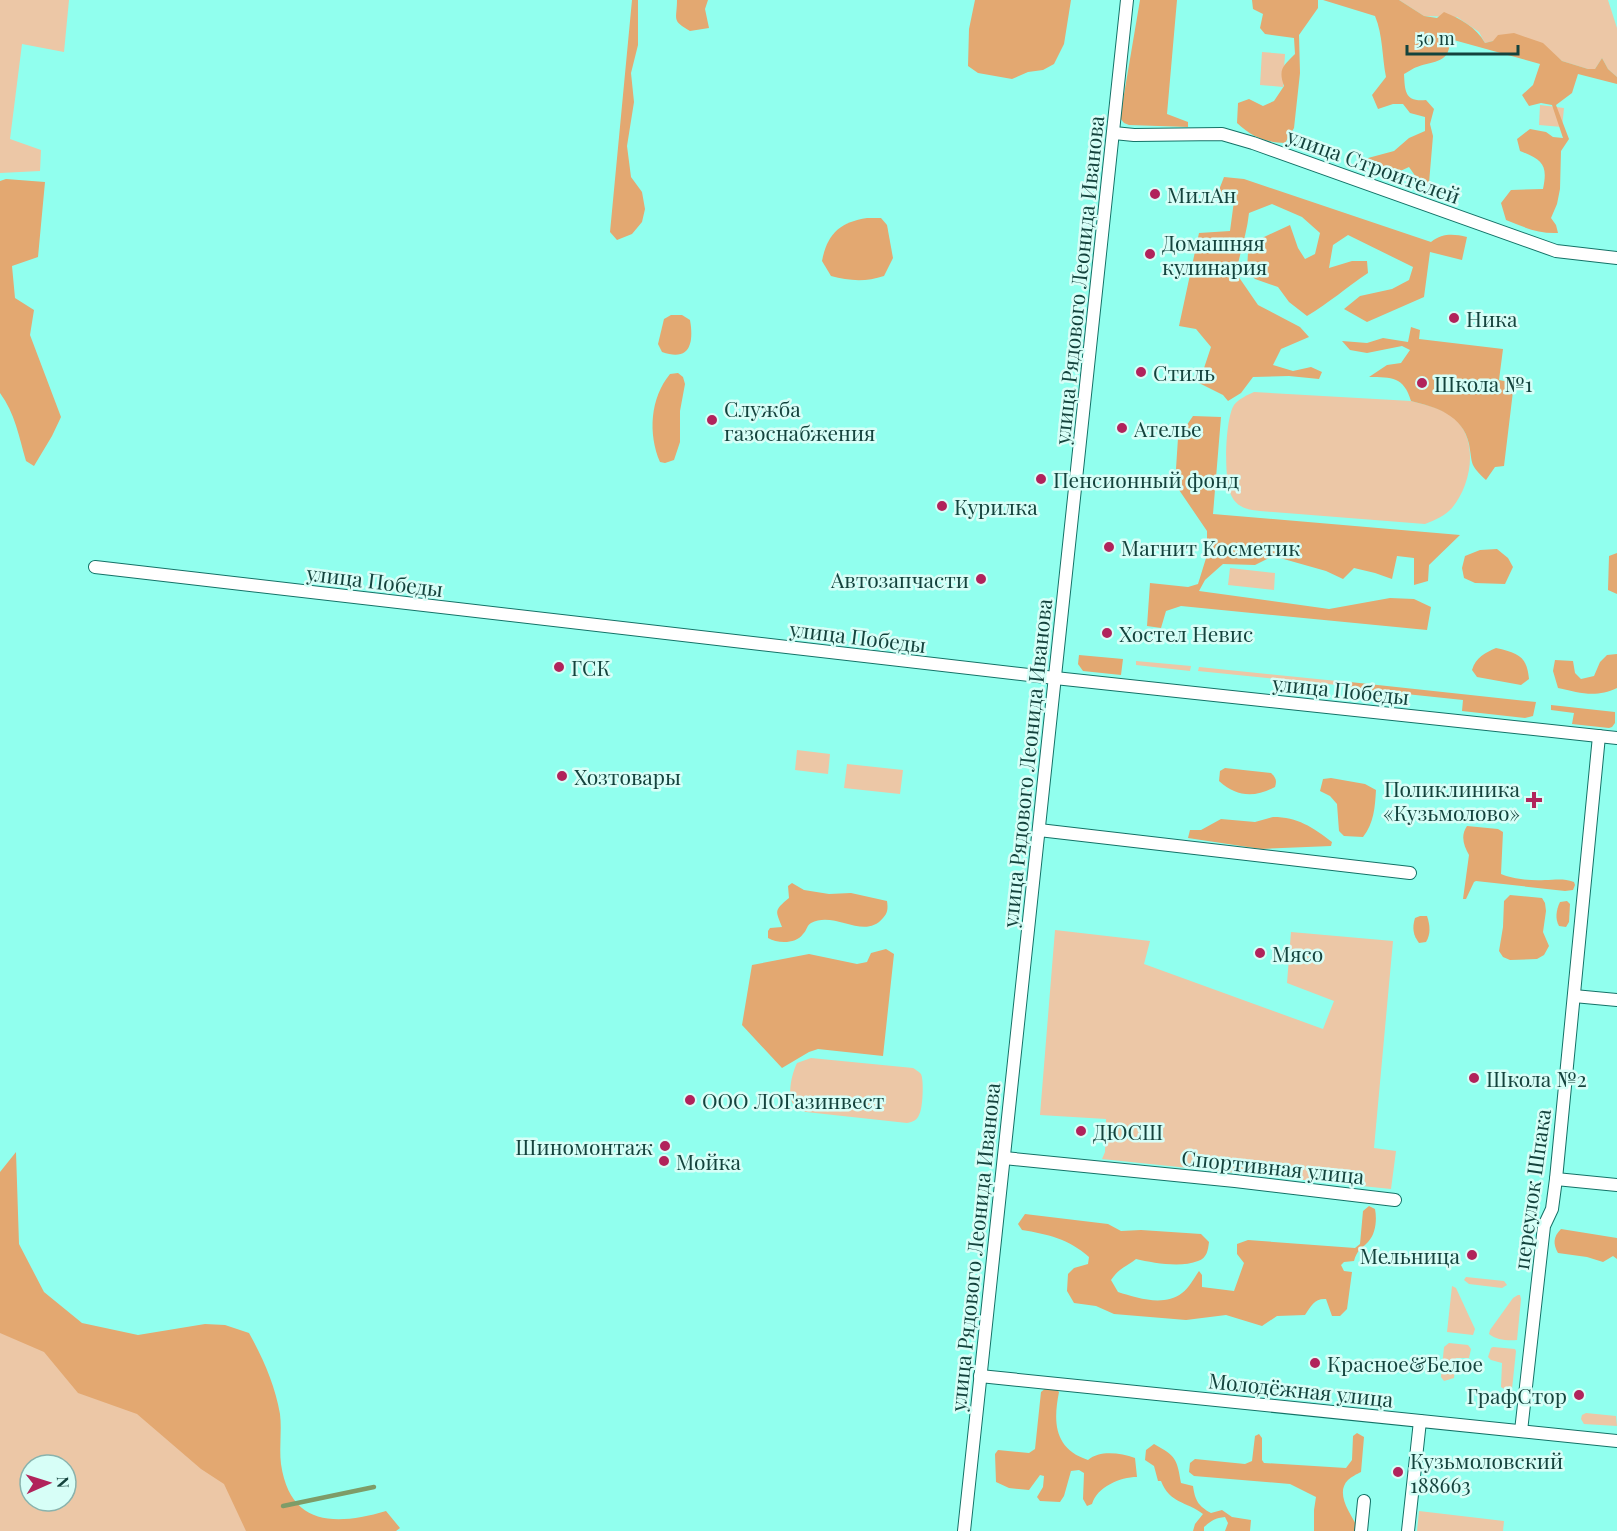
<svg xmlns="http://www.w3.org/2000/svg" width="1617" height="1531" viewBox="0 0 1617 1531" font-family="'Playfair Display',serif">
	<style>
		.green { fill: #ecc7a6; fill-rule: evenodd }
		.forest { fill: #e3a871 }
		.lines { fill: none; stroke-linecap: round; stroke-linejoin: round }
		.stream { stroke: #7e9c68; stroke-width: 4.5 }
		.minor-casing { stroke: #147267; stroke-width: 14 }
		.minor { stroke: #fff; stroke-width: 12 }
		.poi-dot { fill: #b1235b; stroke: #d7fef7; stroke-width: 2 }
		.labels { text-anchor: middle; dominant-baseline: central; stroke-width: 5; stroke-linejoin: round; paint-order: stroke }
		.street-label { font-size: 21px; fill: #14433d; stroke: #d7fef7 }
		.poi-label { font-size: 21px; fill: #14433d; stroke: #d7fef7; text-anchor: start }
	</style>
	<rect width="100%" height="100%" fill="#91ffee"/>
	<g class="green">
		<path d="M0,0H69L64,52L22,44L10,139L41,150L40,171L0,173Z"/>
		<path d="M1399,0H1608L1617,28V77L1608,69L1602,58L1595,69H1588L1562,61L1545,47L1493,41L1485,43L1479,32L1457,17L1424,16Z"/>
		<path d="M1262,52L1285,54L1283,87L1260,85Z"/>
		<path d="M1540,105L1564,108L1562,127L1539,125Z"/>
		<path d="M1254,392L1411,401C1426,405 1442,408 1454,418C1479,440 1472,484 1452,508C1445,516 1435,520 1425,524L1260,511C1249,510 1238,508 1232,497C1223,482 1225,419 1234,405C1239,399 1247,395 1254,392Z"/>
		<path d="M1230,568L1275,573L1274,590L1228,585Z"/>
		<path d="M1136,661L1191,666L1190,671L1136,665Z"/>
		<path d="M1199,667L1337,681V685L1198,671Z"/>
		<path d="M797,750L830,754L828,774L795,770Z"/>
		<path d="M847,764L903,770L900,794L844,788Z"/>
		<path d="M1055,930L1150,941L1144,964L1323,1029L1334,1001L1287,983L1291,932L1393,941L1374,1148L1396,1151L1391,1189L1102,1159L1105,1152L1106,1119L1040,1115Z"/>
		<path d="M811,1058L913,1068C916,1070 918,1071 921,1074C924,1080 923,1109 919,1115C917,1120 913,1122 907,1123L806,1112C801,1110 795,1109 793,1104C787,1094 792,1073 797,1063Z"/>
		<path d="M0,1265L302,1531H0ZM30,1465H66V1501H30Z"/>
		<path d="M1466,1277L1504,1281L1507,1285L1502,1288L1469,1284L1464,1280Z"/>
		<path d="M1452,1286L1456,1288L1475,1329L1473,1335L1447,1332Z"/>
		<path d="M1518,1295H1520L1521,1299L1517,1340C1508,1341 1496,1340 1489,1334L1490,1330L1513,1298Z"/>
		<path d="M1449,1343L1468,1345L1471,1349L1469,1358H1456L1454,1378L1444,1381L1441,1377L1444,1347Z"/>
		<path d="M1493,1347L1515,1349L1516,1351L1512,1389H1504L1501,1387L1502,1363L1491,1360L1488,1357L1491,1348Z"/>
		<path d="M1586,1413L1616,1416L1617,1426L1584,1424L1581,1419L1582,1415Z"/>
		<path d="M1419,1511L1504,1521L1503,1531H1417Z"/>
	</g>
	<g class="forest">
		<path d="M632,0H638V45L631,73L634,102L627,146L631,177L642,192L645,209L642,222L632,234L617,240L610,232Z"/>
		<path d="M677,0H708L705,9L709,28L690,31C671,20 677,20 677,0Z"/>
		<path d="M975,0H1071L1064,44L1054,64L1043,70L1028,72L1012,79L978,73L968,66L969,29Z"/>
		<path d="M1140,0H1177L1167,114L1188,122V127L1129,125L1124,123L1120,118Z"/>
		<path d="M1252,0H1318V8L1299,35L1300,73L1294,128L1285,143C1265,142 1252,137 1237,123L1238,103L1249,99L1263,106L1274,101L1284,86C1278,69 1283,66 1295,54L1294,38L1265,34L1260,28L1263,14L1253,9Z"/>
		<path d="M1323,0H1399L1424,16L1437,18L1444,12C1461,19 1476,27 1485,43L1493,41L1498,35L1514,33L1543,43L1562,61L1588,69H1595L1602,58L1608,69L1617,77V84L1578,74L1572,93L1556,105L1569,139L1561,151L1560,189L1557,204L1551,218L1556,225L1558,233C1539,234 1523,227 1506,220L1501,203L1511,190L1543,189C1548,165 1543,160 1520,151L1517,139L1530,129L1546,132L1553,137L1563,138L1552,105L1541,103L1529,106L1522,95L1533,85L1540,64L1450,39C1450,64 1435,60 1417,67C1413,68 1408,72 1404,74C1405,92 1405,102 1426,100L1434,109L1430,124L1433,136L1429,183L1416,187V177L1409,167L1396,173L1368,168V158L1394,151L1409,138L1425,131V117L1410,113L1403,104H1393L1378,109L1372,95L1386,77C1382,57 1383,35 1375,16Z"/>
		<path d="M1224,177L1244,179L1431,242C1443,233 1453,234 1467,237L1462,260L1430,252L1424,297L1367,322L1344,309L1360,296L1392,289L1409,280L1413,267L1348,235L1333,245L1329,268L1352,261H1367L1368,273C1347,287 1329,303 1307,316L1289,302L1278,287L1255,279L1247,271L1248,252L1264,237L1290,225L1298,248L1305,259L1315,254L1320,233L1302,217L1272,204L1249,213C1247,233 1240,252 1236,273L1258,305L1300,327L1309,337L1281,349L1273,365L1293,371L1311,367L1322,372L1319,379L1289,376L1253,377L1241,393L1228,401L1223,395L1195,381L1202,374L1211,347L1196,329L1179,326L1199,233L1230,231L1234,201L1217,195Z"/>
		<path d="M6,179L45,182L38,257L12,266L15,298L34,310L30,335L61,417L52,436L34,466L26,461C19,437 15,413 0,393V181Z"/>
		<path d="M867,218H881L887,225L893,258L884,276C866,282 849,281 831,276L822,261C827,234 840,222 867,218Z"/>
		<path d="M671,315H682L690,320C694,343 690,362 662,352L658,344L664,319Z"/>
		<path d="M1411,327L1420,330L1419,339L1503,349L1499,380L1514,383L1504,466L1495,467L1486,480C1469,464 1473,465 1469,444C1463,415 1436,407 1411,401C1404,377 1392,377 1369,377L1387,365L1401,363L1410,350L1402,346L1367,353L1350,350L1342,341L1367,343L1383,338L1408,342Z"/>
		<path d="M678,373L683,377L685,384L680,411V442L674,460L665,463L660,462C648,434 650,398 670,374Z"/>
		<path d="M1193,416L1221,417L1213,514L1460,535L1429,565L1428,581L1414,585V558L1397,556L1392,579L1375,573L1354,568L1343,579L1326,571L1273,556L1255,565L1223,564L1205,580L1199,591L1329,609L1390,598L1414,599L1431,607L1427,630L1181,606L1166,611L1161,628L1147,626L1150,583L1188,587L1198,584L1207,555V531L1175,484L1178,438Z"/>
		<path d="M1497,549L1508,558L1513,567L1505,584L1475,583L1464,578L1462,568L1465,556L1480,550Z"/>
		<path d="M1617,553V594L1608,590L1609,556Z"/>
		<path d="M1496,648C1518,653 1527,656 1529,679L1521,685L1477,677L1472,670C1476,657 1485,653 1496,648Z"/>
		<path d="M1617,654V688C1596,698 1580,693 1558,688L1553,671L1555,660L1573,661L1575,673L1581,679L1594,676L1600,662L1607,655Z"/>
		<path d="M1079,655L1123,659L1121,675L1083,671L1078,664Z"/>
		<path d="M1350,682L1536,702L1533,716L1525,718L1462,711L1463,700L1406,694L1404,702L1369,698V689L1349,687Z"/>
		<path d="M1551,705L1615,712V723L1612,727L1609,728L1572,724L1574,713L1551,710Z"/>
		<path d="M1225,768L1271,773C1276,778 1277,780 1275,787C1254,798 1237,797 1219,781L1220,771Z"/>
		<path d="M1331,778L1365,784L1376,790C1375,807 1374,823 1363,837L1344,836L1339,831L1337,804L1330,796L1320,791L1323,779Z"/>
		<path d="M1273,817C1298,817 1312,827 1332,842L1331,846L1261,849L1188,838L1190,830H1201L1221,819L1255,822Z"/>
		<path d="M1467,826L1498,829L1503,832L1501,874C1512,879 1532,881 1545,880C1555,880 1563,878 1574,882L1575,885L1573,890L1565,891L1476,881L1474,882L1466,899H1463L1469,855C1464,846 1460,836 1467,826Z"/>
		<path d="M792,883L804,890L829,894L851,893L887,901C888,908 888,913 883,918C864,941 835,910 811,923C807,925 807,930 803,934C796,944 778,944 768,938V931L770,928L782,927C776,911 773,911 789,898L788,886Z"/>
		<path d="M1510,895L1542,898L1545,903L1546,911L1543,932L1549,946L1544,955L1537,959L1510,960L1503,957L1499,951L1503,927L1504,901Z"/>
		<path d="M1567,901L1570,904L1569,922L1566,927L1559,926C1555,919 1556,910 1560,902Z"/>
		<path d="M1420,916H1427C1430,925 1431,934 1426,942L1419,943C1413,935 1412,928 1415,918Z"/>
		<path d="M886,949L894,954L883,1056L818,1049L809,1052L782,1068L742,1025L752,965L809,954L857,964L867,962L871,953Z"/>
		<path d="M16,1152L19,1244L44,1292L82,1323L138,1335L205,1324L225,1325L249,1333C263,1358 275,1385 280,1414C282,1430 279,1448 281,1464C290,1526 335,1526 386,1511L400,1528L396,1531H246L224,1484L201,1469L137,1414L78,1393L44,1352L0,1333V1172Z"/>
		<path d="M1369,1206L1375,1209C1377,1219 1376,1234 1368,1242C1361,1249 1357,1250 1354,1261L1344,1262L1341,1265L1344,1271L1352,1272L1347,1309L1340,1316H1332L1326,1299C1315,1298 1311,1306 1305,1315L1277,1316L1262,1326L1226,1315L1186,1320L1114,1314L1096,1306L1074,1303L1067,1291L1068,1274L1074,1268L1088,1264L1089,1257C1069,1239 1047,1234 1022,1230L1018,1224L1025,1214L1108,1224L1121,1231L1141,1230L1201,1234L1209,1242C1208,1250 1207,1258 1198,1261C1181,1268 1153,1263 1136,1259C1125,1268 1120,1267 1111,1280L1118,1292C1137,1298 1164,1307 1182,1293C1189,1288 1194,1278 1199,1271L1202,1275V1287L1234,1291L1244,1263L1237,1254V1244L1248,1240L1355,1248L1360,1244L1363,1211Z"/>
		<path d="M1561,1229L1617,1238V1259L1613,1256L1603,1262L1587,1257L1558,1253C1553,1244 1553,1237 1561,1229Z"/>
		<path d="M1046,1388H1055L1059,1392C1053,1422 1054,1449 1088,1460C1100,1450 1120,1453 1135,1458L1137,1477C1120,1477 1097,1487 1092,1504L1087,1506L1083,1499L1084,1473L1079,1470L1071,1471L1064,1496L1060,1502L1040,1501L1037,1497L1043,1487L1044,1476L1040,1475L1029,1490L1009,1488L996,1482L995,1454L998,1450L1029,1453L1035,1449L1041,1392Z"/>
		<path d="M1357,1433L1364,1437L1361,1472C1357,1474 1351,1477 1348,1480C1335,1493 1350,1513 1357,1526L1356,1531H1314V1510L1316,1497L1290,1484L1194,1476L1189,1472L1190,1463L1195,1459L1245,1464L1252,1461L1255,1436L1259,1434L1262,1438V1460L1264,1463L1346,1468L1352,1460L1353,1436Z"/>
		<path d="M1154,1444C1176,1456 1177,1459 1181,1483L1193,1486C1195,1500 1198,1506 1211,1513L1222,1510L1232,1517L1251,1520L1250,1531H1225L1228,1523L1225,1517C1215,1518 1211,1521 1204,1527V1531H1193L1195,1524L1203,1514C1186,1501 1170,1504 1161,1481H1158L1154,1466L1145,1460L1146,1450Z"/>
	</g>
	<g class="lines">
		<path class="stream" d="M283,1506L374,1487"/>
		<g class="minor-casing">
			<g id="minor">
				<path d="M1114,133L1134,135L1222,134L1253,143L1556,251L1617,258"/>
				<path d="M95,567L1055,678L1617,738"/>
				<path d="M1039,830L1410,873"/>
				<path d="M1574,996L1617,1000"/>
				<path d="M1004,1158L1235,1181L1395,1200"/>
				<path d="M1556,1179L1617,1185"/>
				<path d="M980,1376L1617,1441"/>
				<path d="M1521,1431L1544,1226L1552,1209L1556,1179L1599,736"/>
				<path d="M964,1531L1127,0"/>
				<path d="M1361,1531L1364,1501"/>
				<path d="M1408,1531L1420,1421"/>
			</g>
		</g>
		<use href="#minor" class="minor"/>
	</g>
	<g class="poi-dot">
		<circle cx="1155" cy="194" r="6"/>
		<circle cx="1150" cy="254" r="6"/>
		<circle cx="1454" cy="318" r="6"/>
		<circle cx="1141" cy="372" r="6"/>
		<circle cx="1422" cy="383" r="6"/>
		<circle cx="712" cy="420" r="6"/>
		<circle cx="1122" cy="428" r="6"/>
		<circle cx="1041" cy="479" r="6"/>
		<circle cx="942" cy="506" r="6"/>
		<circle cx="1109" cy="547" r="6"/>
		<circle cx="981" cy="579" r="6"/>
		<circle cx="1107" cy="633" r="6"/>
		<circle cx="559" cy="667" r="6"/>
		<circle cx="562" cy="776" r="6"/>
		<path d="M1531 791h6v6h6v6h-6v6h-6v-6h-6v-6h6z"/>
		<circle cx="1260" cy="953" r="6"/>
		<circle cx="1474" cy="1078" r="6"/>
		<circle cx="690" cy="1100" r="6"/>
		<circle cx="1081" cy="1131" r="6"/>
		<circle cx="665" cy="1146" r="6"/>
		<circle cx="664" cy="1161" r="6"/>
		<circle cx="1472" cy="1255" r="6"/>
		<circle cx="1315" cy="1363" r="6"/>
		<circle cx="1579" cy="1395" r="6"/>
		<circle cx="1398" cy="1472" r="6"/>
	</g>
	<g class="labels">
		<g class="street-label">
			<text transform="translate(1374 165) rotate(20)">улица Строителей</text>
			<text transform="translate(1078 280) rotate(-84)">улица Рядового Леонида Иванова</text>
			<text transform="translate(375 580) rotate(7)">улица Победы</text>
			<text transform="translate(858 636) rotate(7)">улица Победы</text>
			<text transform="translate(1341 689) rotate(6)">улица Победы</text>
			<text transform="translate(1026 763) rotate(-84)">улица Рядового Леонида Иванова</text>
			<text transform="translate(1273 1166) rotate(6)">Спортивная улица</text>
			<text transform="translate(1531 1189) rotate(-82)">переулок Шпака</text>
			<text transform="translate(974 1247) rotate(-84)">улица Рядового Леонида Иванова</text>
			<text transform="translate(1301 1389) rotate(6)">Молодёжная улица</text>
		</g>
		<g class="poi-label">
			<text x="1167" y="194">МилАн</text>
			<text x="1162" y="242">Домашняя<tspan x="1162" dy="24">кулинария</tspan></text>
			<text x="1466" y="318">Ника</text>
			<text x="1153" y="372">Стиль</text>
			<text x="1434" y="383">Школа №1</text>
			<text x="724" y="408">Служба<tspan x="724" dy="24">газоснабжения</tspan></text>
			<text x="1134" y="428">Ателье</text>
			<text x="1053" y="479">Пенсионный фонд</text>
			<text x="954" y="506">Курилка</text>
			<text x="1121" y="547">Магнит Косметик</text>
			<text x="969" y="579" text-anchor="end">Автозапчасти</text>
			<text x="1119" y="633">Хостел Невис</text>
			<text x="571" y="667">ГСК</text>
			<text x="574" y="776">Хозтовары</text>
			<text x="1520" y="788" text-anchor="end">Поликлиника<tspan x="1520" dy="24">«Кузьмолово»</tspan></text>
			<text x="1272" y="953">Мясо</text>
			<text x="1486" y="1078">Школа №2</text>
			<text x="702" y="1100">ООО ЛОГазинвест</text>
			<text x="1093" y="1131">ДЮСШ</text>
			<text x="653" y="1146" text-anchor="end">Шиномонтаж</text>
			<text x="676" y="1161">Мойка</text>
			<text x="1460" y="1255" text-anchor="end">Мельница</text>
			<text x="1327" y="1363">Красное&amp;Белое</text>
			<text x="1567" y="1395" text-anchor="end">ГрафСтор</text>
			<text x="1410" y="1460">Кузьмоловский<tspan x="1410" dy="24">188663</tspan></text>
		</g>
	</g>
	<g transform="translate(48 1483) rotate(87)"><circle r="28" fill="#d7fef7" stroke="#89b3ad" stroke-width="1.5"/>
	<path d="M0-4.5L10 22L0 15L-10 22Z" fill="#b1235b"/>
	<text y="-9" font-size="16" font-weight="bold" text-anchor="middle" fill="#14433d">N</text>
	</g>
	<path d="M1407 45v9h111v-9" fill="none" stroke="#14433d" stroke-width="3"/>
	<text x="1416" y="45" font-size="18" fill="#14433d" stroke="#d7fef7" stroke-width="4.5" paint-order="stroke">50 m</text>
</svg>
